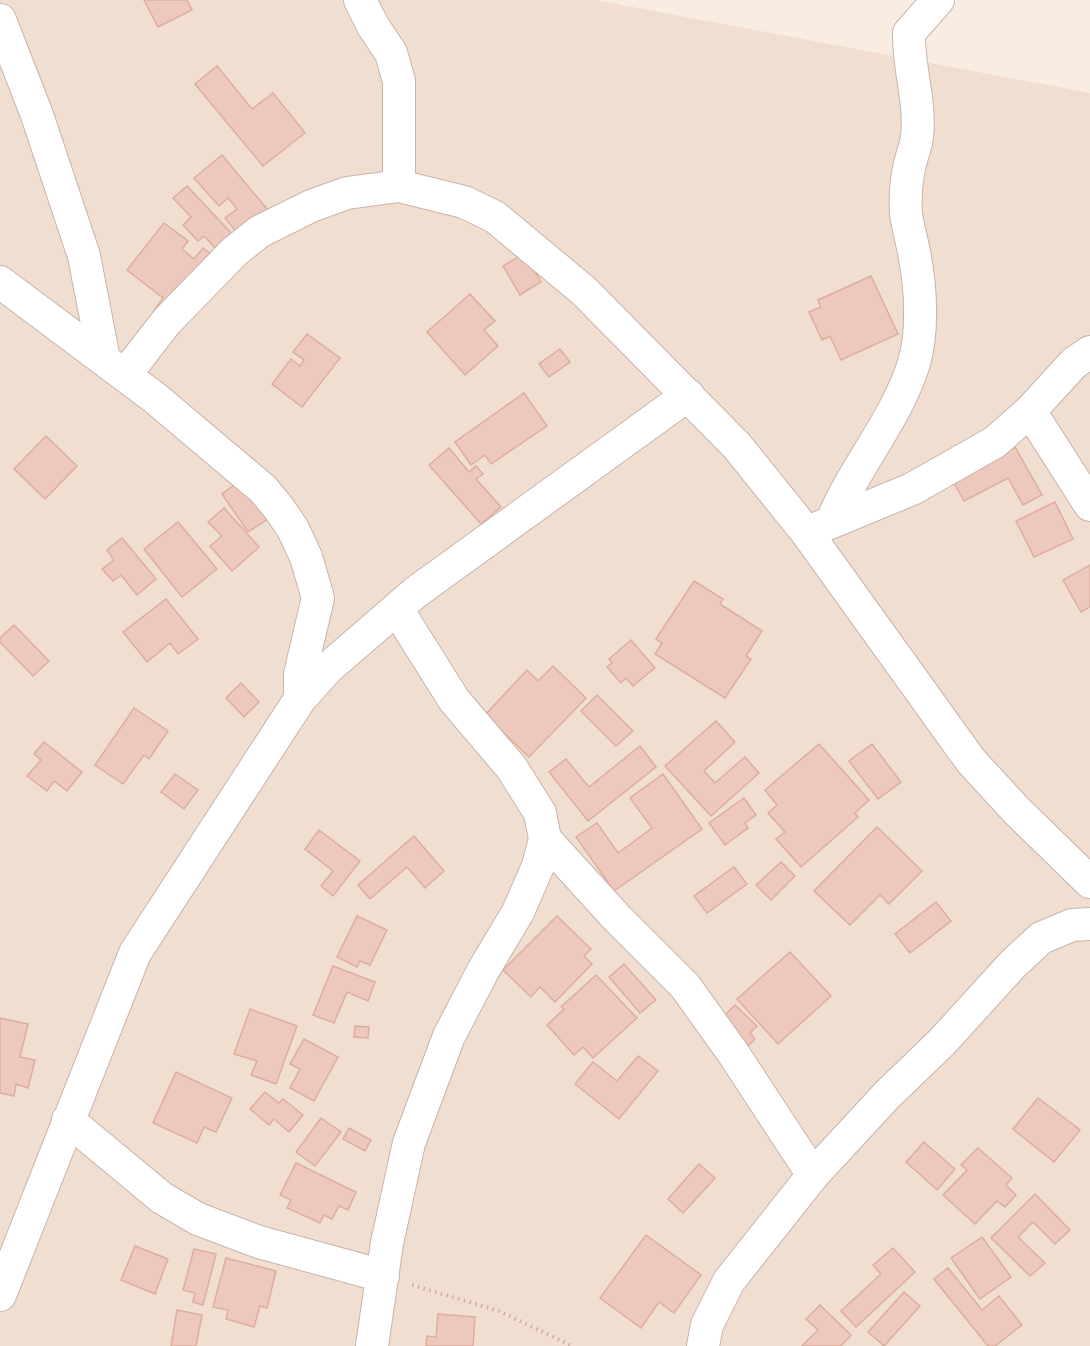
<svg xmlns="http://www.w3.org/2000/svg" width="1090" height="1346" viewBox="0 0 1090 1346" font-family="Inter,sans-serif">
	<style>
		.residential { fill: #f0ded1 }
		.building { fill: #ecc9bc; stroke: #ddae9e; stroke-width: 1.5 }
		.lines { fill: none; stroke-linecap: round; stroke-linejoin: round }
		.minor-casing { stroke: #c9b4aa; stroke-width: 34 }
		.path { stroke: #d0ada0; stroke-width: 4; stroke-dasharray: 1.5 4.5; stroke-linecap: butt }
		.minor { stroke: #fff; stroke-width: 32 }
	</style>
	<rect width="100%" height="100%" fill="#f9ede2"/>
	<path class="residential" d="M0,0H596L1090,93V1346H0Z"/>
	<g class="building">
		<path d="M144,0H187L192,10L158,27Z"/>
		<path d="M217,66L252,109L273,93L305,133L263,166L195,84Z"/>
		<path d="M222,155L267,209L238,234L225,218L237,209L228,198L219,206L194,178Z"/>
		<path d="M187,186L234,236L218,251L204,236L198,241L183,225L191,217L173,198Z"/>
		<path d="M164,223L188,241L182,249L194,259L203,248L221,262L172,323L155,309L163,298L127,270Z"/>
		<path d="M525,253L541,282L520,295L503,266Z"/>
		<path d="M871,276L898,334L841,360L830,336L822,340L809,312L821,307L818,300Z"/>
		<path d="M470,294L495,321L484,330L498,346L465,375L427,332Z"/>
		<path d="M307,334L340,358L302,407L272,384L291,359L300,366L304,360L293,352Z"/>
		<path d="M560,349L570,362L549,377L539,364Z"/>
		<path d="M524,393L547,426L491,464L485,455L471,465L455,442Z"/>
		<path d="M46,436L77,466L45,499L14,469Z"/>
		<path d="M1015,447L1042,495L1023,505L1008,478L964,501L953,481Z"/>
		<path d="M449,448L469,472L476,466L483,474L476,479L501,507L481,524L429,465Z"/>
		<path d="M241,480L268,519L248,532L222,494Z"/>
		<path d="M1055,502L1073,539L1034,557L1016,521Z"/>
		<path d="M224,508L259,547L232,571L210,546L222,536L208,522Z"/>
		<path d="M178,522L217,569L182,597L144,549Z"/>
		<path d="M122,538L156,579L137,595L121,575L113,581L102,569L114,560L107,550Z"/>
		<path d="M1090,565V607L1081,612L1063,580Z"/>
		<path d="M694,581L723,599L720,604L762,631L746,656L751,659L725,698L655,654L662,643L656,639Z"/>
		<path d="M166,599L198,639L178,654L170,643L147,662L123,632Z"/>
		<path d="M14,625L49,661L33,676L0,642V638Z"/>
		<path d="M631,640L655,668L633,686L626,678L621,683L607,667L612,663L609,659Z"/>
		<path d="M553,666L586,698L529,757L485,715L527,670L538,681Z"/>
		<path d="M241,683L259,702L244,717L226,698Z"/>
		<path d="M597,695L633,731L616,746L581,711Z"/>
		<path d="M134,708L168,731L149,759L144,755L123,784L95,765Z"/>
		<path d="M716,721L735,742L704,771L715,783L745,757L759,773L711,816L665,766Z"/>
		<path d="M44,742L82,772L67,791L54,781L47,791L27,776L41,760L34,754Z"/>
		<path d="M819,744L869,800L855,813L858,817L801,867L776,839L785,832L768,813L777,805L765,790Z"/>
		<path d="M872,744L901,782L878,799L849,761Z"/>
		<path d="M640,746L656,767L588,821L549,772L566,759L589,787Z"/>
		<path d="M175,774L198,790L184,809L161,792Z"/>
		<path d="M663,774L702,829L614,891L576,837L597,823L618,853L652,828L630,798Z"/>
		<path d="M744,798L756,815L745,823L748,828L725,845L709,823Z"/>
		<path d="M877,827L922,871L889,904L880,895L850,925L814,891Z"/>
		<path d="M319,830L360,861L333,896L321,886L333,871L305,849Z"/>
		<path d="M414,836L444,871L425,888L407,867L370,899L358,885Z"/>
		<path d="M781,862L795,876L771,900L756,885Z"/>
		<path d="M734,867L747,884L707,913L694,896Z"/>
		<path d="M936,902L951,921L910,953L895,934Z"/>
		<path d="M357,916L387,930L370,965L360,961L357,967L337,957Z"/>
		<path d="M557,916L591,949L584,956L592,964L555,1002L540,987L531,997L503,970Z"/>
		<path d="M790,952L831,996L778,1044L737,999Z"/>
		<path d="M624,964L656,1000L640,1013L609,977Z"/>
		<path d="M333,966L375,982L368,1001L347,992L334,1023L313,1015Z"/>
		<path d="M596,975L637,1018L593,1058L583,1047L574,1055L547,1025L564,1009L561,1007Z"/>
		<path d="M735,1005L757,1026L750,1033L755,1039L748,1046L721,1019Z"/>
		<path d="M250,1009L297,1026L276,1084L251,1075L257,1061L234,1054Z"/>
		<path d="M0,1018L28,1024L20,1057L35,1060L28,1088L16,1084L14,1096L0,1093Z"/>
		<path d="M355,1026L369,1027L368,1038L354,1037Z"/>
		<path d="M304,1039L338,1057L314,1101L290,1088L300,1069L290,1064Z"/>
		<path d="M638,1056L658,1071L619,1119L575,1084L593,1062L617,1081Z"/>
		<path d="M176,1072L232,1098L216,1132L204,1127L197,1143L153,1123Z"/>
		<path d="M265,1092L279,1103L283,1099L303,1115L289,1132L274,1119L269,1125L250,1109Z"/>
		<path d="M1038,1098L1080,1130L1054,1162L1013,1129Z"/>
		<path d="M321,1118L341,1132L315,1166L296,1152Z"/>
		<path d="M349,1128L371,1140L365,1151L343,1139Z"/>
		<path d="M924,1142L955,1169L937,1190L906,1162Z"/>
		<path d="M978,1148L1012,1178L1006,1185L1016,1195L1005,1207L997,1201L975,1224L943,1195L967,1170L961,1165Z"/>
		<path d="M296,1163L356,1192L348,1210L339,1206L332,1219L324,1215L320,1223L287,1208L291,1200L280,1195Z"/>
		<path d="M699,1164L715,1178L683,1213L668,1199Z"/>
		<path d="M1035,1194L1070,1230L1055,1244L1033,1222L1018,1237L1045,1263L1030,1276L991,1238Z"/>
		<path d="M646,1235L701,1275L674,1313L659,1302L641,1328L600,1298Z"/>
		<path d="M982,1237L1011,1277L980,1299L951,1258Z"/>
		<path d="M135,1246L168,1259L155,1294L121,1280Z"/>
		<path d="M893,1248L915,1272L856,1327L841,1311L881,1274L873,1265Z"/>
		<path d="M194,1249L216,1254L203,1305L193,1302L195,1293L183,1290Z"/>
		<path d="M226,1258L276,1271L267,1308L260,1306L254,1327L226,1319L228,1310L213,1307Z"/>
		<path d="M948,1268L982,1310L999,1296L1022,1325L995,1346H988L934,1279Z"/>
		<path d="M904,1292L920,1306L884,1346L868,1332Z"/>
		<path d="M820,1305L851,1335L841,1346H802L818,1330L806,1319Z"/>
		<path d="M177,1310L202,1315L196,1346H171Z"/>
		<path d="M438,1314L475,1317L473,1346H426L427,1336L436,1337Z"/>
	</g>
	<g class="lines">
		<g class="minor-casing">
			<g id="minor">
				<path d="M360,0L373,26L391,53L399,81V186"/>
				<path d="M0,20L37,115L84,256L104,359"/>
				<path d="M0,282L155,398L263,489L278,507L293,529L306,557L318,598L300,674V699"/>
				<path d="M125,375L167,321L234,252L259,232L311,206L347,193L399,186L464,202L495,217L584,291L737,446L807,533L971,761L1016,810L1090,882"/>
				<path d="M1030,411L1090,505"/>
				<path d="M832,521C855,465 896,421 914,363C923,332 921,290 915,258C913,244 908,229 906,214C905,197 906,180 910,164C912,155 916,146 917,137C921,102 908,67 909,33L938,0"/>
				<path d="M820,527L912,489L995,442L1030,411L1074,363L1090,352"/>
				<path d="M545,839L617,918L685,986L733,1053L813,1175"/>
				<path d="M68,1120L162,1198L198,1219L259,1242L383,1276"/>
				<path d="M0,1295L135,953L300,699L327,669L416,592L688,395"/>
				<path d="M372,1346L387,1243L409,1143L449,1036L484,969L518,912L538,866L545,839L540,813L511,767L454,700L397,609"/>
				<path d="M703,1346L707,1325L729,1281L813,1175L887,1095L942,1042L1013,964L1041,938L1072,925L1090,924"/>
			</g>
		</g>
		<path class="path" d="M412,1285L499,1311L572,1346"/>
		<use href="#minor" class="minor"/>
	</g>
</svg>
